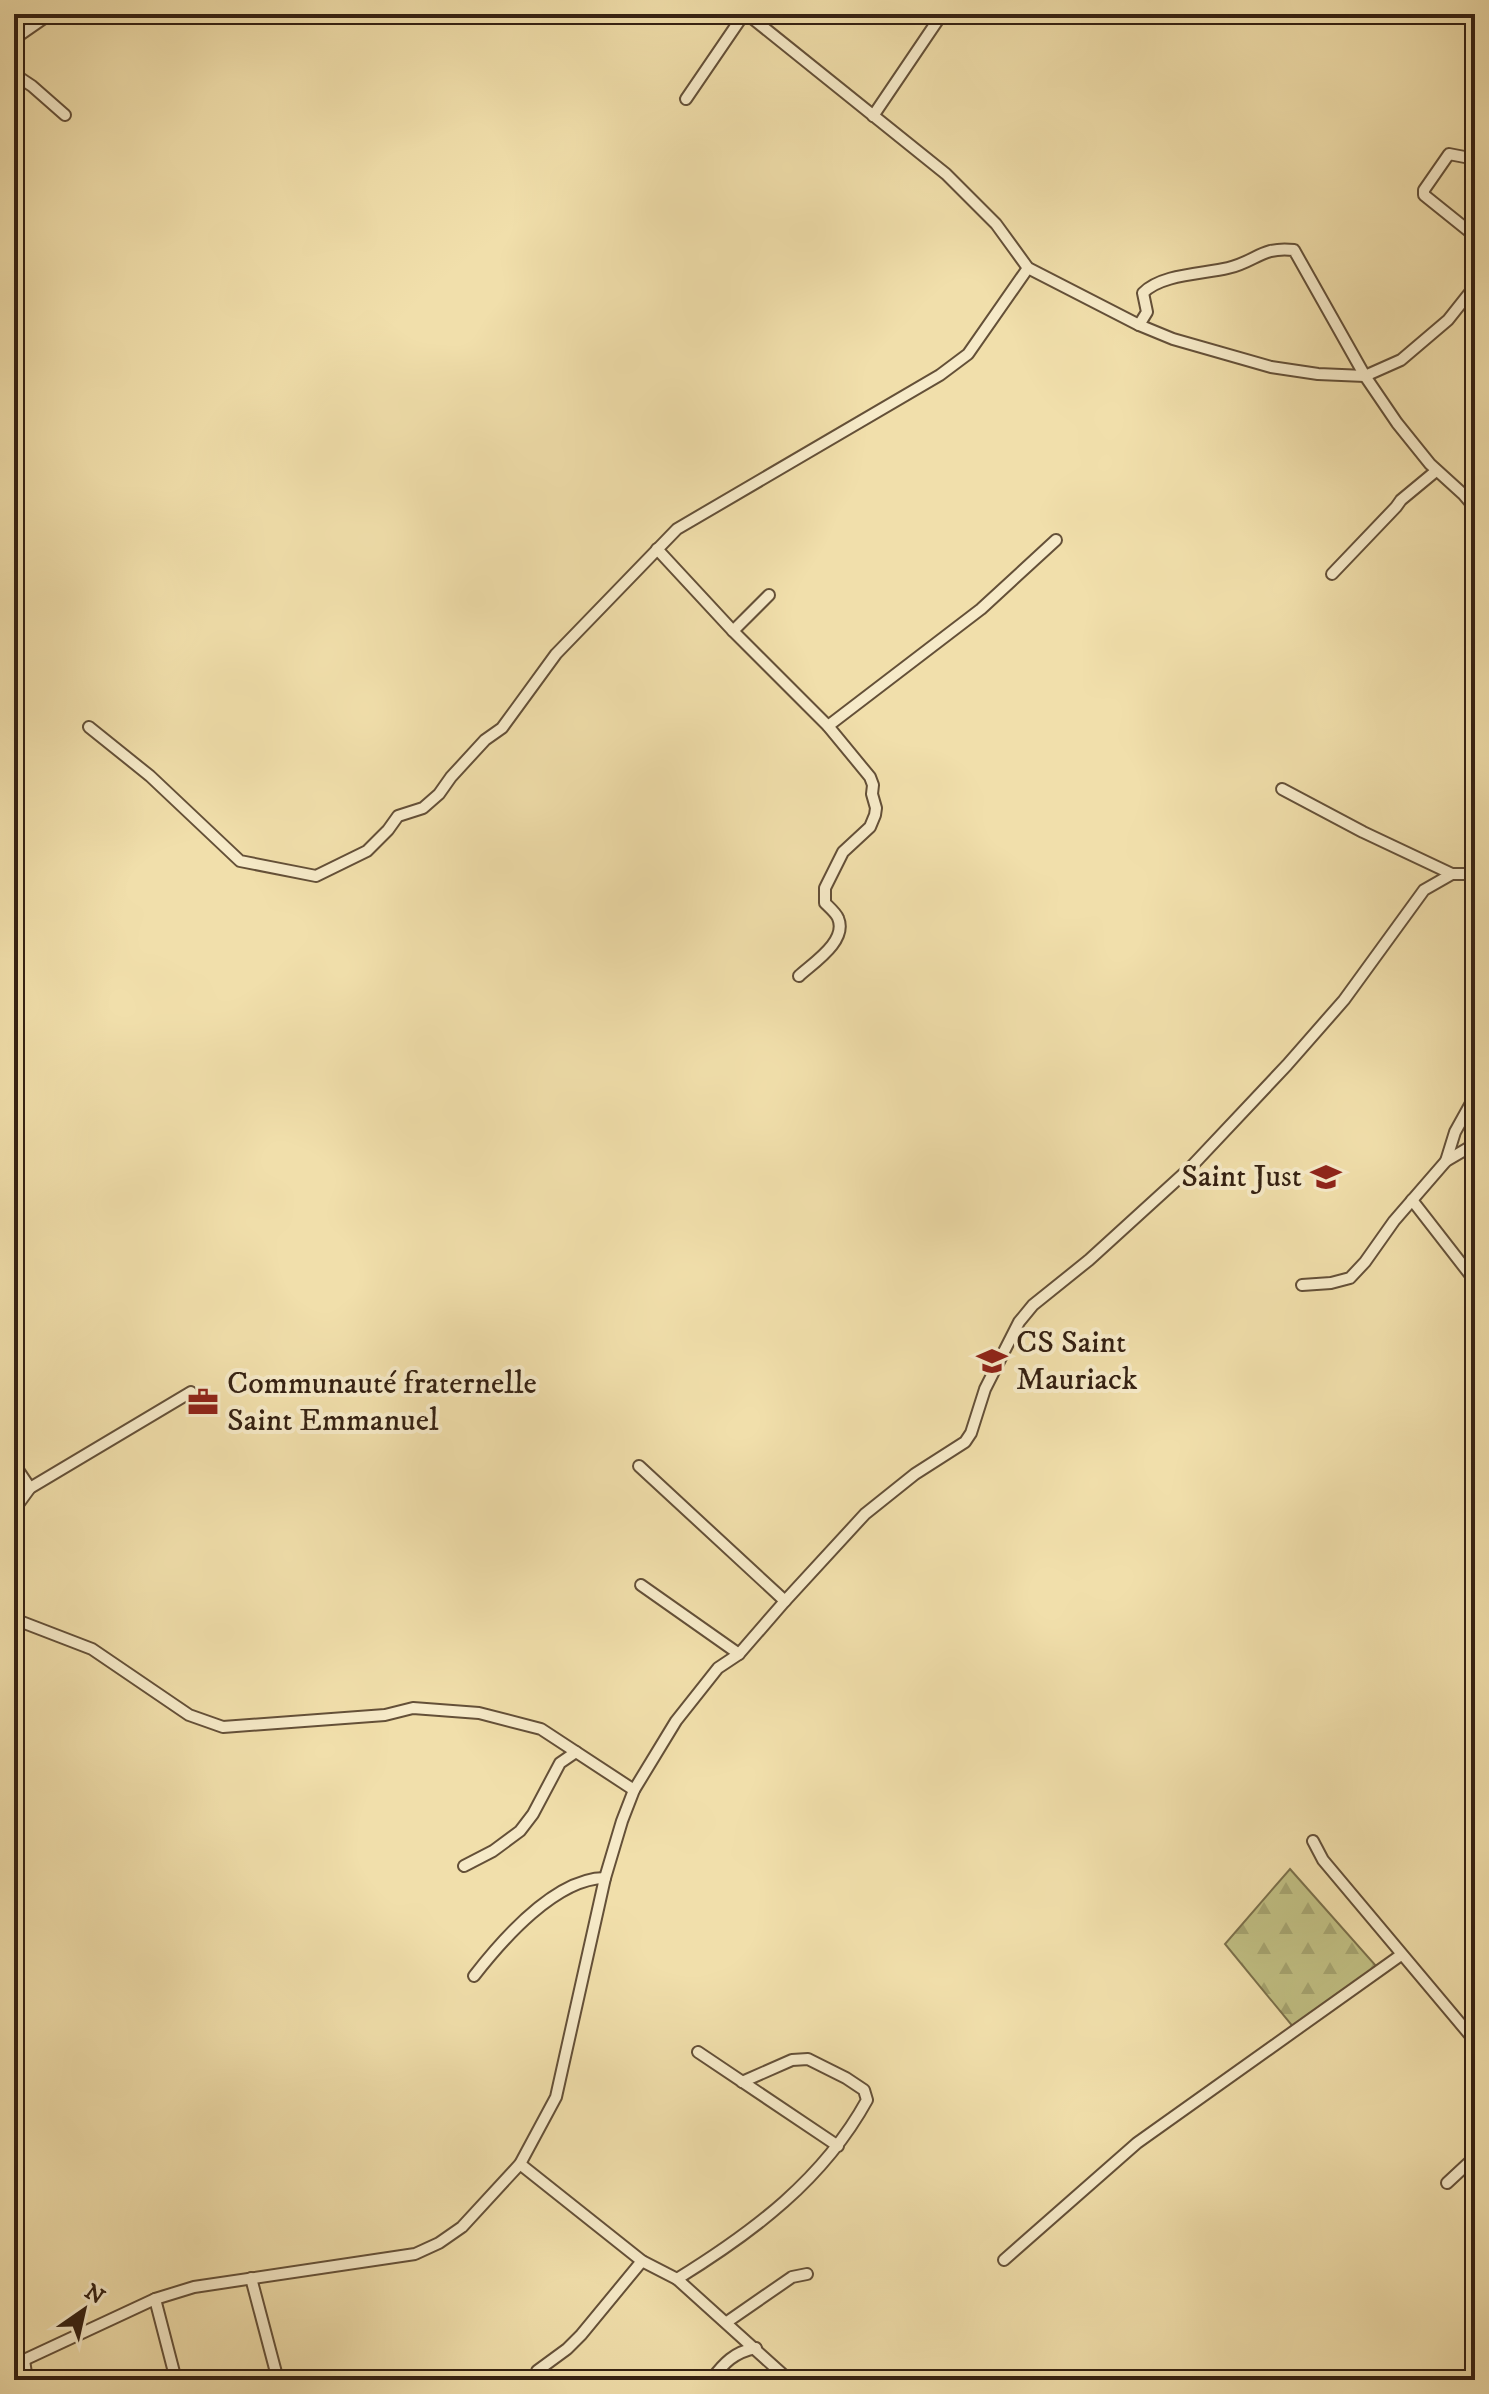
<svg xmlns="http://www.w3.org/2000/svg" width="1489" height="2394" viewBox="0 0 1489 2394" font-family="'IM FELL DW Pica',serif">
	<style>
		.forest { fill: url(#forest-firs); stroke: #7b704b; stroke-width: 2 }
		.lines { fill: none; stroke-linecap: round; stroke-linejoin: round }
		.street-casing { stroke: #645038; stroke-width: 14 }
		.street { stroke: #f6eac8; stroke-width: 10 }
		.labels { text-anchor: middle; dominant-baseline: central; stroke-width: 8; stroke-linejoin: round; paint-order: stroke }
		.poi-label { font-size: 32px; fill: #352112; stroke: #f6eac8; text-anchor: start }
	</style>
	<defs>
		<pattern id="forest-firs" width="22" height="20" patternUnits="userSpaceOnUse" patternTransform="scale(2)"><rect width="22" height="20" fill="#c1c084"/><path d="M5 1l3.5 6h-7zM16 11l3.5 6h-7z" fill="#a6a571"/></pattern>
	</defs>
	<rect width="100%" height="100%" fill="#f1dfab"/>
	<filter id="stains"><feTurbulence type="fractalNoise" baseFrequency=".0025" numOctaves="4"/><feColorMatrix values="0 0 0 0 .2 0 0 0 0 .09 0 0 0 0 .02 0 0 0 .5 -.17"/></filter>
	<radialGradient id="worn" r=".72"><stop offset=".6" stop-color="#630" stop-opacity="0"/><stop offset="1" stop-color="#630" stop-opacity=".3"/></radialGradient>
	<path class="forest" d="M1290,1869L1377,1967L1294,2028L1225,1944Z"/>
	<g class="lines">
		<g class="street-casing">
			<g id="street">
				<path d="M747,14L946,174L996,224L1028,268L1139,325L1173,339L1271,367L1318,374L1365,376L1401,360L1448,320L1475,286"/>
				<path d="M14,39L50,14"/>
				<path d="M14,74L32,86L65,115"/>
				<path d="M686,99L744,14"/>
				<path d="M873,116L942,14"/>
				<path d="M1475,159L1449,154L1424,190V195L1475,236"/>
				<path d="M1139,325L1147,312L1143,293C1161,274 1203,274 1228,268C1255,262 1262,246 1294,250L1365,376L1397,423L1430,464L1463,494L1475,508"/>
				<path d="M657,549L733,631L828,726L870,777L873,785L872,794L876,808L875,815L870,827L843,852L825,888V903C829,907 836,913 838,918C848,941 813,963 799,976"/>
				<path d="M1332,574L1396,507L1401,500L1436,471"/>
				<path d="M733,631L769,595"/>
				<path d="M828,726L981,609L1056,540"/>
				<path d="M89,727L150,776L240,861L316,876L367,851L388,830L398,816L423,808L439,794L451,777L485,740L502,728L556,654L677,529L940,375L968,354L1028,268"/>
				<path d="M1282,789L1363,832L1452,874H1475"/>
				<path d="M1446,1161L1455,1132L1475,1096"/>
				<path d="M1412,1200L1475,1281"/>
				<path d="M1302,1285L1331,1283L1350,1278L1365,1262L1394,1221L1446,1161L1475,1144"/>
				<path d="M14,1464L30,1488"/>
				<path d="M639,1466L785,1601"/>
				<path d="M14,1510L30,1488L191,1392"/>
				<path d="M641,1585L739,1654"/>
				<path d="M14,1619L92,1649L189,1715L223,1727L385,1715L413,1708L479,1713L541,1729L634,1790"/>
				<path d="M1313,1841L1323,1860L1475,2041"/>
				<path d="M464,1866L493,1851L520,1831L533,1814L560,1763L576,1752"/>
				<path d="M474,1976C502,1940 556,1878 605,1878"/>
				<path d="M698,2052L838,2146"/>
				<path d="M520,2164L642,2261L677,2279L789,2380"/>
				<path d="M1447,2183L1475,2157"/>
				<path d="M1004,2260L1137,2143L1401,1955"/>
				<path d="M251,2278L278,2380"/>
				<path d="M677,2279C753,2232 823,2180 867,2100L864,2090L846,2078L808,2059L792,2060L742,2082"/>
				<path d="M155,2299L176,2380"/>
				<path d="M727,2322L792,2277L807,2274"/>
				<path d="M24,2360L27,2380"/>
				<path d="M14,2363L24,2360L155,2299L194,2287L415,2254L439,2243L462,2227L520,2164L556,2097L605,1878L622,1821L634,1790L676,1721L718,1668L739,1654L785,1601L865,1514L915,1474L965,1442L971,1433L985,1389L1019,1322L1033,1305L1089,1260L1190,1168L1287,1065L1344,1000L1424,890L1452,874"/>
				<path d="M537,2371L567,2349L581,2335L642,2261"/>
				<path d="M711,2380C724,2363 734,2352 756,2348"/>
			</g>
		</g>
		<use href="#street" class="street"/>
	</g>
	<defs>
		<g id="school-bare" transform="scale(2.4)"><path d="M0-5L7-2L0 1L-7-2ZM-4 1L0 2.5L4 1V4Q0 6-4 4Z" fill="#8f2418" stroke="#f6eac8" stroke-width="2.5" paint-order="stroke"/></g>
		<g id="office-bare" transform="scale(2.4)"><path d="M-6-3h4V-5.5h4V-3h4V5H-6ZM-1-4.5V-3h2v-1.5ZM-6 0V1H6V0Z" fill="#8f2418" stroke="#f6eac8" stroke-width="2.5" paint-order="stroke"/></g>
	</defs>
	<g fill-rule="evenodd">
		<use href="#school-bare" x="1326" y="1177"/>
		<use href="#school-bare" x="992" y="1361"/>
		<use href="#office-bare" x="203" y="1402"/>
	</g>
	<g class="labels">
		<g class="poi-label">
			<text x="1302" y="1177" text-anchor="end">Saint Just</text>
			<text x="1016" y="1343">CS Saint<tspan x="1016" dy="37">Mauriack</tspan></text>
			<text x="227" y="1384">Communauté fraternelle<tspan x="227" dy="37">Saint Emmanuel</tspan></text>
		</g>
	</g>
	<rect width="1489" height="2394" fill="none" stroke="#f1dfab" stroke-width="48"/>
	<rect x="16" y="16" width="1457" height="2362" fill="none" stroke="#352112" stroke-width="4"/>
	<rect x="24" y="24" width="1441" height="2346" fill="none" stroke="#352112" stroke-width="2"/>
	<g transform="translate(84 2310) rotate(34)" stroke="#f6eac8" stroke-width="6" paint-order="stroke">
	<path d="M0-6L14 30L0 20L-14 30Z" fill="#352112"/>
	<text y="-12" font-size="22" font-weight="bold" text-anchor="middle" fill="#352112">N</text>
	</g>
	<rect width="100%" height="100%" filter="url(#stains)"/>
	<rect width="100%" height="100%" fill="url(#worn)"/>
</svg>
